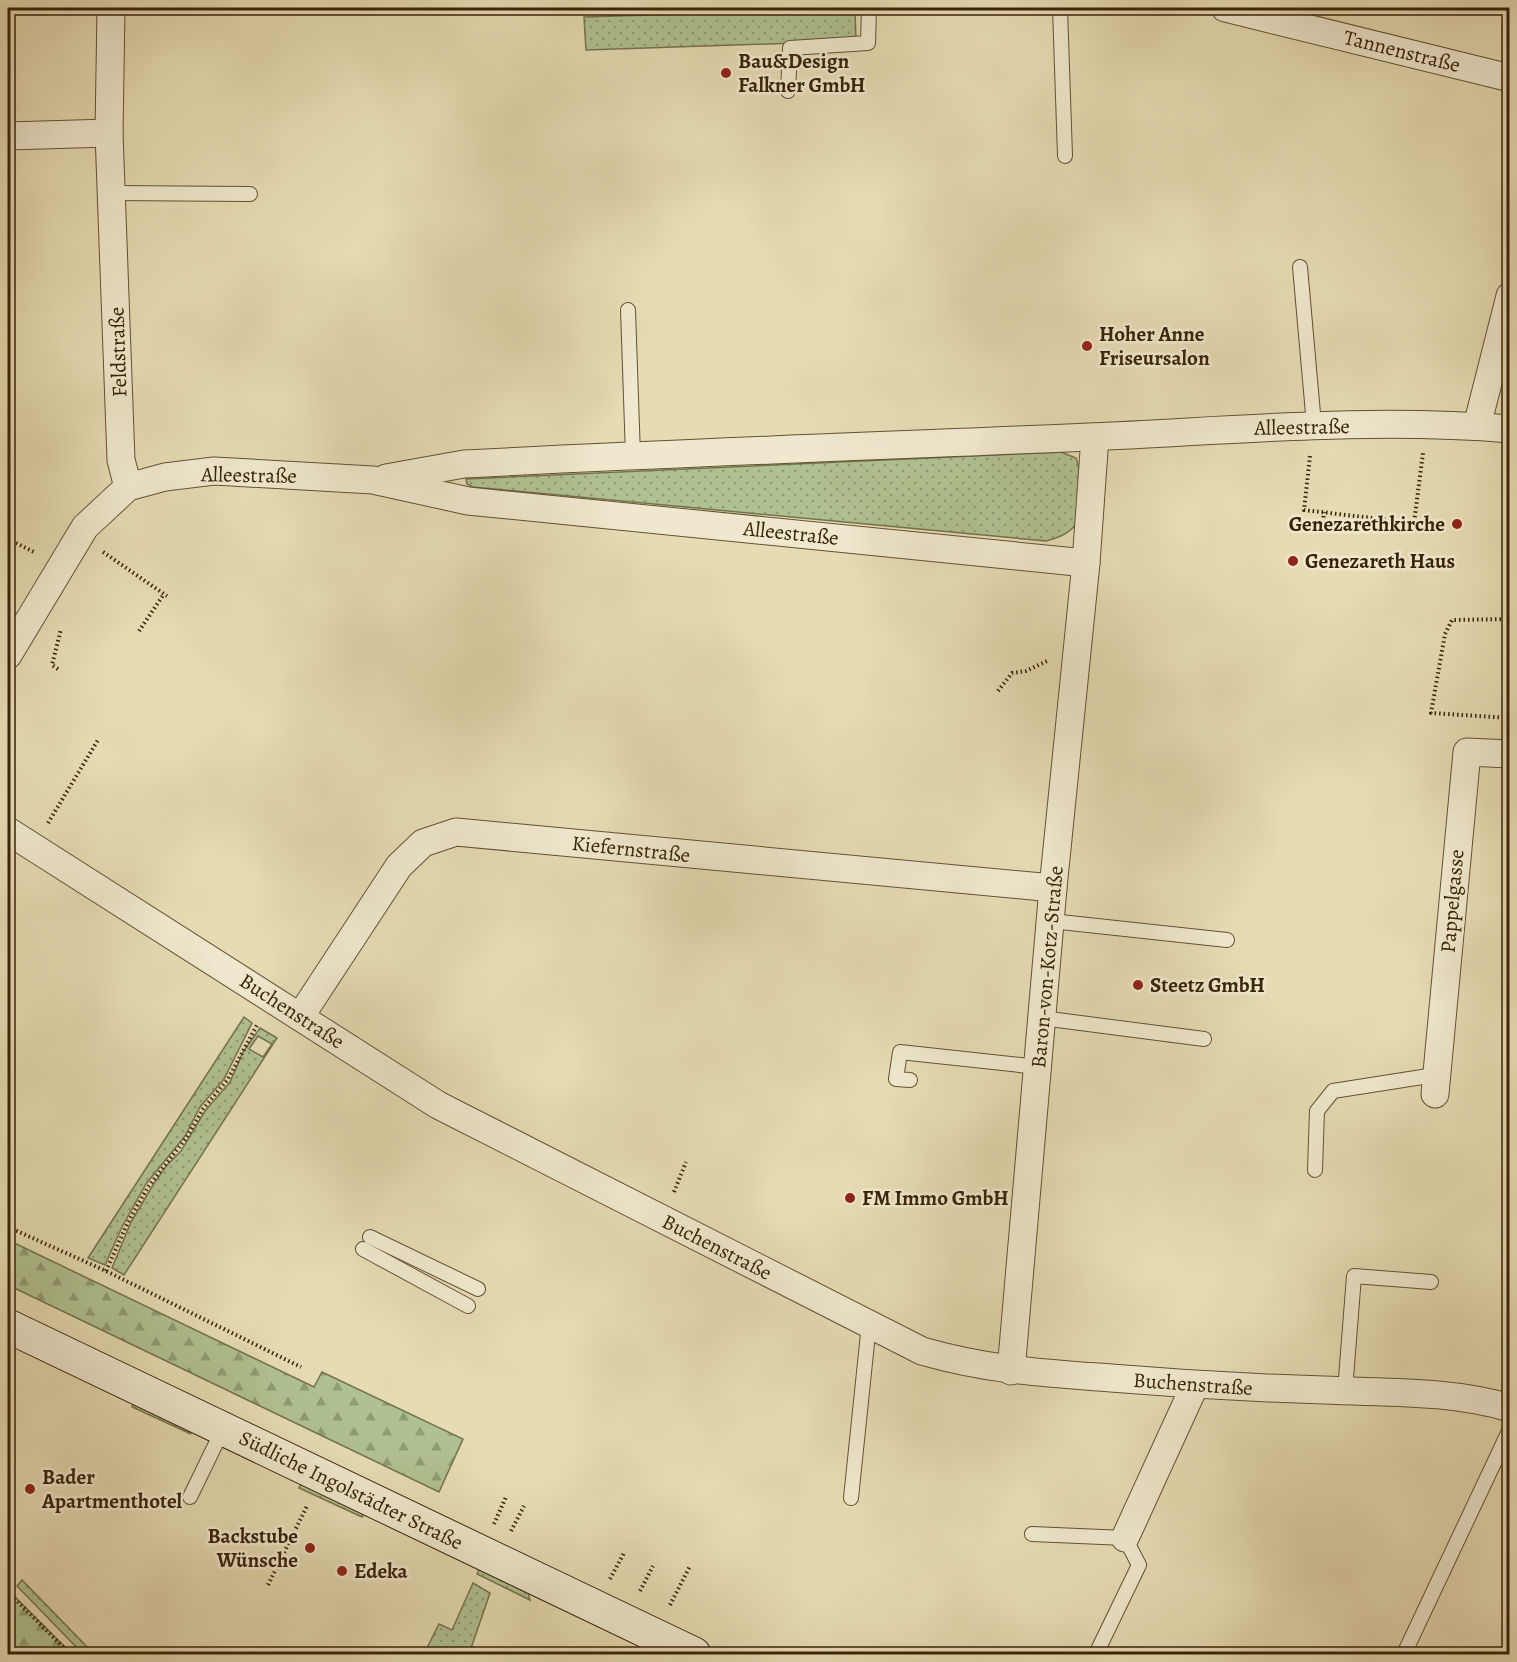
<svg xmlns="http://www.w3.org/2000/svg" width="1517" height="1662" viewBox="0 0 1517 1662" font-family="Alegreya,serif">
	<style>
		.grass { fill: url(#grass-dots); stroke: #74724c; stroke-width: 1.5; fill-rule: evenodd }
		.forest { fill: url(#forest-firs); stroke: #74724c; stroke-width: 1.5 }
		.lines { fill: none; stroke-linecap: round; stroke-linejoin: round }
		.lane-casing { stroke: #645133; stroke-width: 16 }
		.street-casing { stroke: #645133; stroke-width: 29 }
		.secondary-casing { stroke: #392308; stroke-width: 35 }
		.path { stroke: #392308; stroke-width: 4; stroke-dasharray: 1.5 3; stroke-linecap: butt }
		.lane { stroke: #efe8ce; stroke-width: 14 }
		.street { stroke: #efe8ce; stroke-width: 27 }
		.secondary { stroke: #efe8ce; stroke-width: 33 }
		.poi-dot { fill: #8f2418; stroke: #efe8ce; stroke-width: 2 }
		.labels { text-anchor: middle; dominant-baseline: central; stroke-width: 5; stroke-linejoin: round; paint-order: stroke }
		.street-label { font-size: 21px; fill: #392308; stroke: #efe8ce }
		.poi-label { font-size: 21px; font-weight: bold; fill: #392308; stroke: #efe8ce; text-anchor: start }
	</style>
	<defs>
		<pattern id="grass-dots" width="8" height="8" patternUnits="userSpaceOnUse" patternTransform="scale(1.5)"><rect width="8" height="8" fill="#b0c191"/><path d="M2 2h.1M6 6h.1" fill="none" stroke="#909c74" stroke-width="1.8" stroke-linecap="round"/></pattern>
		<pattern id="forest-firs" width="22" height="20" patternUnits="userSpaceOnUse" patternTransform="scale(1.5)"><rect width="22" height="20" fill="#b0c191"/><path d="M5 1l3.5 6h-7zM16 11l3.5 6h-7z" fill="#909c74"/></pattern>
	</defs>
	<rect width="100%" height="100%" fill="#e6dbb3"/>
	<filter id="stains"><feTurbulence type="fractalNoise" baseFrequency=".00333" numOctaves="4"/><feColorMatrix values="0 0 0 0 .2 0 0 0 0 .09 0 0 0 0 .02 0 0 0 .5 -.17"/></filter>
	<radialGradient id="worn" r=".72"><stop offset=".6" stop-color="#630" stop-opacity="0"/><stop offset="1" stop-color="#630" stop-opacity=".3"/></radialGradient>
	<g class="grass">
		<path d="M855,9L856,41L586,50L584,17Z"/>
		<path d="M1061,452L1076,458C1081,469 1082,508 1078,520C1073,533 1058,538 1046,541L473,487L467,484L466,479Z"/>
		<path d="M244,1017L252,1023L224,1079L200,1107L185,1136L146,1184L122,1227L105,1265L88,1258Z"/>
		<path d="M260,1028L277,1038L124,1275L112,1268L131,1222L153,1185L167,1165L181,1151L205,1111L230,1082L243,1052ZM258,1036L272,1044L263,1057L249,1049Z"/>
		<path d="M134,1403L185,1426L191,1434L132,1407Z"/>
		<path d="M301,1484L364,1514L362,1517L299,1488Z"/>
		<path d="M481,1566L527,1588L530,1600L477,1574Z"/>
		<path d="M22,1580L94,1654H83L17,1586Z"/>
		<path d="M473,1583L490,1593L469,1654H424L439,1624L452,1630Z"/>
	</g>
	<g class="forest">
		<path d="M8,1240L314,1387L322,1372L463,1439L439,1492L8,1285Z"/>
		<path d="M8,1590L72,1654H8Z"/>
	</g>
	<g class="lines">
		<g class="lane-casing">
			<g id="lane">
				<path d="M1060,8L1065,156"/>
				<path d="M788,91L790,48L868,43L869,8"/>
				<path d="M111,193L250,194"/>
				<path d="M1300,267L1314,425"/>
				<path d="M628,310L633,456"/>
				<path d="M1051,921L1227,940"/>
				<path d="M1042,1018L1204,1039"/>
				<path d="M910,1080L896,1079L900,1052L1038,1067"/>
				<path d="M1315,1170L1317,1111L1333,1091L1435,1075"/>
				<path d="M370,1237L478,1289"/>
				<path d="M363,1249L468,1306"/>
				<path d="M1345,1391L1354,1276L1431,1282"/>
				<path d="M190,1497L223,1429"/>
				<path d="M851,1498L869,1324"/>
				<path d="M1032,1534L1125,1538L1139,1565L1096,1654"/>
				<path d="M1404,1654L1510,1429"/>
			</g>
		</g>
		<g class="street-casing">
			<g id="street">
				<path d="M111,8L109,133L121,460L128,487"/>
				<path d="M1225,8L1510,78"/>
				<path d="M8,136L109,133"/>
				<path d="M1477,426L1510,296"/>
				<path d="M386,478L464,464C672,453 881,446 1089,437C1229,431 1369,417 1510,429"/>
				<path d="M8,655L85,527L128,487L165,477L214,471L373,480L468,501L1086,563"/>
				<path d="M8,831L438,1105L922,1351C988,1370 1043,1373 1111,1378C1182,1384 1253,1388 1324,1390C1387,1393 1449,1390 1510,1408"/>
				<path d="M300,1017L399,866L423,843L456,832L1053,888"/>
				<path d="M1435,1094L1467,752L1510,754"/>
				<path d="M1011,1371L1053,888L1086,563L1095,437"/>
				<path d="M1125,1538L1195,1385"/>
			</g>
		</g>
		<g class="secondary-casing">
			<path id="secondary" d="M8,1326L694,1654"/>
		</g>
		<g class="path">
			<path d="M1310,456L1304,510L1414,523L1423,453"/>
			<path d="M1323,522L1324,512"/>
			<path d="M8,539L34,552"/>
			<path d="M103,552L167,596"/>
			<path d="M1510,619L1452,620L1445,634L1431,713L1510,718"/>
			<path d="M139,631L164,594"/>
			<path d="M58,669L52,665L61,629"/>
			<path d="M998,691L1012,673L1026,671L1047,661"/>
			<path d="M48,823L98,740"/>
			<path d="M674,1192L686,1162"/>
			<path d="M8,1227L106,1271L301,1367"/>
			<path d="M106,1271L128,1222L148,1187L187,1137L203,1109L228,1079L257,1025"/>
			<path d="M494,1524L506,1497"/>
			<path d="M511,1531L524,1506"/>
			<path d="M610,1579L624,1553"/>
			<path d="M268,1585L307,1506"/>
			<path d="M640,1591L653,1566"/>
			<path d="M8,1592L70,1654"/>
			<path d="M670,1605L690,1566"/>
		</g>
		<use href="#lane" class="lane"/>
		<use href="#street" class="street"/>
		<use href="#secondary" class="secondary"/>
	</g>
	<g class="poi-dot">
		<circle cx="726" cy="73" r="6"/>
		<circle cx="1087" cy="346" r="6"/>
		<circle cx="1457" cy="524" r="6"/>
		<circle cx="1293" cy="561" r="6"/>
		<circle cx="1138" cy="985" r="6"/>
		<circle cx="850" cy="1198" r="6"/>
		<circle cx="30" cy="1489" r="6"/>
		<circle cx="310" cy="1548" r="6"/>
		<circle cx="342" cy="1571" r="6"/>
	</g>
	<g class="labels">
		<g class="street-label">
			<text transform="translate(1402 51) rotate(14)">Tannenstraße</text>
			<text transform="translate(118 352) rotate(-92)">Feldstraße</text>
			<text transform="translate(1302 427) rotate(-1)">Alleestraße</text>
			<text transform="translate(249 475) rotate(1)">Alleestraße</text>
			<text transform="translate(791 533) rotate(6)">Alleestraße</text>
			<text transform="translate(631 849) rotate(6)">Kiefernstraße</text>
			<text transform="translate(1452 901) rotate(-85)">Pappelgasse</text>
			<text transform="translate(1047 967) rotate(-85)">Baron-von-Kotz-Straße</text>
			<text transform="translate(292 1011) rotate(33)">Buchenstraße</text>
			<text transform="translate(717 1247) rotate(27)">Buchenstraße</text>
			<text transform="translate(1193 1384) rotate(4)">Buchenstraße</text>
			<text transform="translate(351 1490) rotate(26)">Südliche Ingolstädter Straße</text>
		</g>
		<g class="poi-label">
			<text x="738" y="61">Bau&amp;Design<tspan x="738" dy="24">Falkner GmbH</tspan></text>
			<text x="1099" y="334">Hoher Anne<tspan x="1099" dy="24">Friseursalon</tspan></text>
			<text x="1445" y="524" text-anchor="end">Genezarethkirche</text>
			<text x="1305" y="561">Genezareth Haus</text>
			<text x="1150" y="985">Steetz GmbH</text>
			<text x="862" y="1198">FM Immo GmbH</text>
			<text x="42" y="1477">Bader<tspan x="42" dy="24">Apartmenthotel</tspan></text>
			<text x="298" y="1536" text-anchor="end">Backstube<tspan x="298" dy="24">Wünsche</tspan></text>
			<text x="354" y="1571">Edeka</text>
		</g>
	</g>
	<rect width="1517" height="1662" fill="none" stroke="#e6dbb3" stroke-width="30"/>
	<rect x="9" y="9" width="1499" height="1644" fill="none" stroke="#392308" stroke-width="3"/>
	<rect x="15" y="15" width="1487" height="1632" fill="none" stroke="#392308" stroke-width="1.5"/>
	<rect width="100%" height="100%" filter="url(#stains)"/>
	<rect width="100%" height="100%" fill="url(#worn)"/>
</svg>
